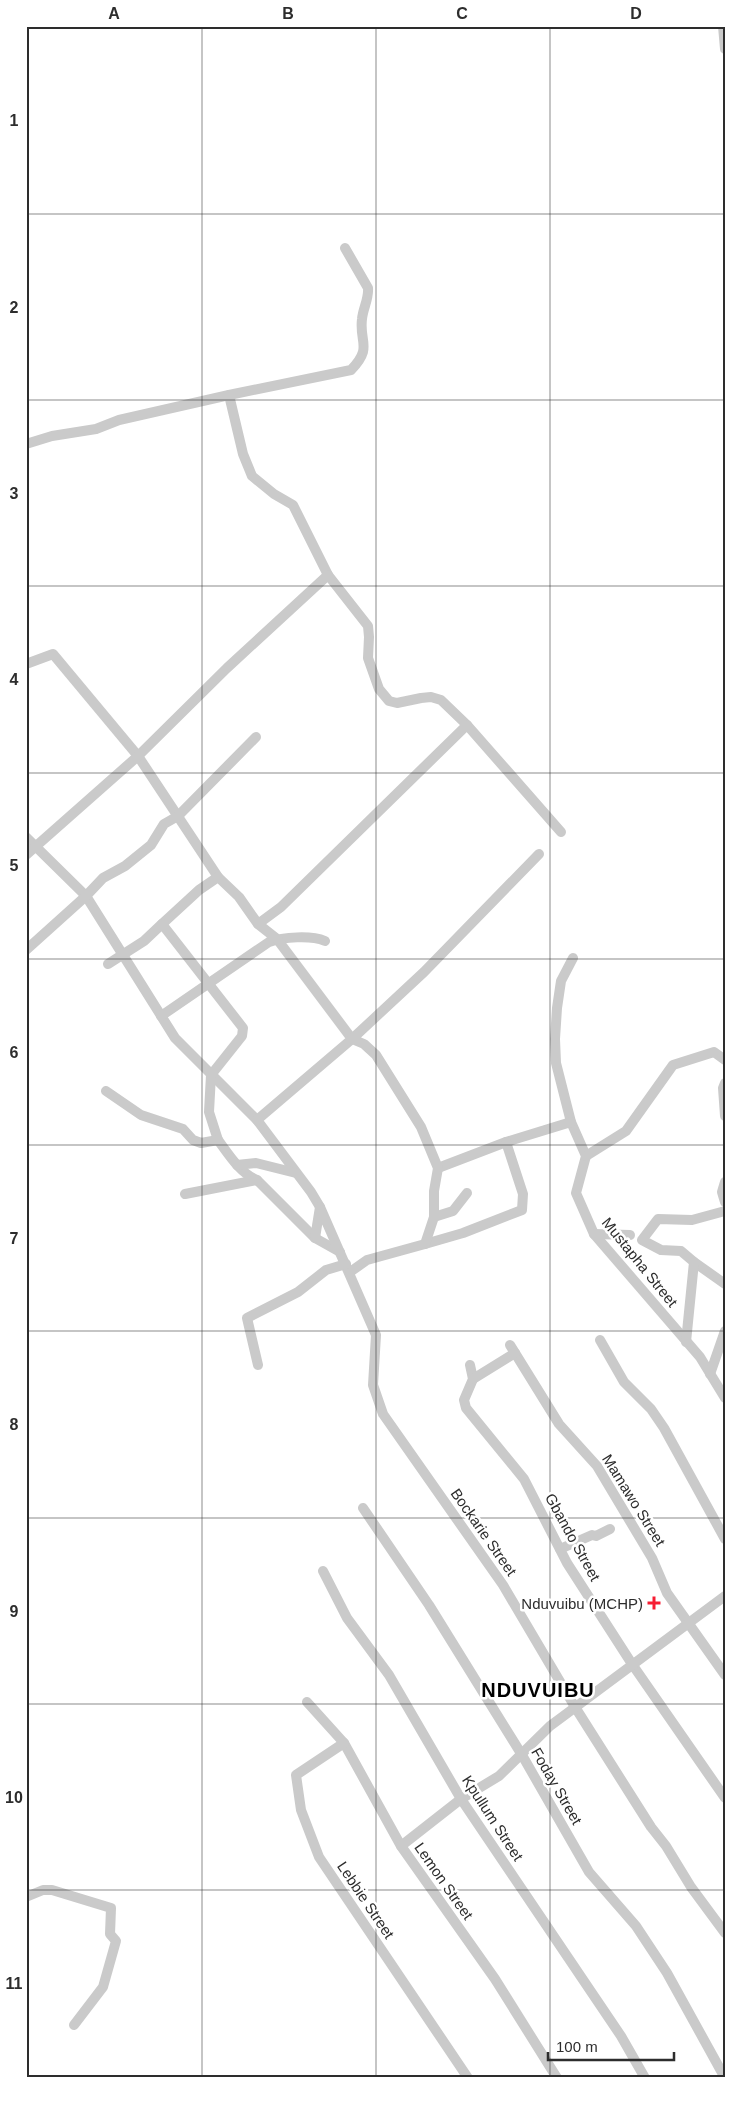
<svg xmlns="http://www.w3.org/2000/svg" width="751" height="2104" viewBox="0 0 751 2104" font-family="Arial,sans-serif">
	<style>
		.lines { fill: none; stroke-linecap: round; stroke-linejoin: round }
		.street { stroke: #cacaca; stroke-width: 10 }
		.grid { fill: none; stroke: #2d2d2d; stroke-width: 1; stroke-opacity: 0.55 }
		.poi-dot { fill: #f61d32; stroke: #fff; stroke-width: 2 }
		.labels { text-anchor: middle; dominant-baseline: central; stroke-width: 5; stroke-linejoin: round; paint-order: stroke }
		.street-label { font-size: 15px; fill: #2d2d2d; stroke: #fff }
		.poi-label { font-size: 15px; fill: #2d2d2d; stroke: #fff; text-anchor: end }
		.district-label { font-size: 20px; font-weight: bold; letter-spacing: 1px; fill: #000; stroke: #fff }
		.neatline { fill: none; stroke: #2d2d2d; stroke-width: 2 }
		.grid-label { font-size: 16px; text-anchor: middle; font-weight: bold; fill: #2d2d2d }
	</style>
	<rect width="100%" height="100%" fill="#fff"/>
	<g class="lines">
		<g class="street">
			<path d="M723,26L725,49"/>
			<path d="M229,395L243,454L252,476L274,494L293,505L328,575L368,626L369,637L368,658L379,689L389,701L397,703L421,698L431,697L441,700L467,725L561,832"/>
			<path d="M26,444L52,436L96,429L119,420L229,395L351,370C373,347 359,343 362,319C363,308 369,299 368,288L345,248"/>
			<path d="M26,664L53,654L138,756L218,877"/>
			<path d="M26,837L86,896L175,1038L257,1120L311,1192L320,1207"/>
			<path d="M26,855L138,756L227,668L328,575"/>
			<path d="M162,924L199,890L218,877L239,897L258,924L281,907L467,725"/>
			<path d="M26,950L86,896L103,878L125,866L151,845L164,824L178,816L256,737"/>
			<path d="M573,958L561,981L557,1008L555,1039L556,1063L571,1122L586,1156L576,1193L594,1234L700,1357L725,1398"/>
			<path d="M108,964L144,941L162,924L243,1028L242,1036L211,1075L209,1112L218,1140"/>
			<path d="M161,1016L269,942C283,937 311,935 325,941"/>
			<path d="M725,1083L723,1088L725,1116"/>
			<path d="M106,1091L141,1115L183,1129L193,1140L201,1143L218,1140C229,1155 240,1173 257,1180L315,1238L340,1252"/>
			<path d="M257,1120L352,1039L277,939L258,924"/>
			<path d="M586,1156L626,1131L673,1065L714,1052L725,1060"/>
			<path d="M237,1165L256,1163L296,1173"/>
			<path d="M438,1168L506,1142L571,1122"/>
			<path d="M725,1182L722,1192L725,1202"/>
			<path d="M185,1194L257,1180"/>
			<path d="M434,1217L453,1211L467,1193"/>
			<path d="M594,1234L630,1235"/>
			<path d="M315,1238L320,1207L376,1335L373,1385L383,1414L503,1585L575,1707L651,1827L666,1846L691,1887L725,1933"/>
			<path d="M425,1244L463,1233L522,1210L523,1194L506,1142"/>
			<path d="M694,1262L725,1284"/>
			<path d="M350,1272L367,1260L425,1244L434,1217V1191L438,1168L421,1127L376,1055L364,1044L352,1039L424,972L539,854"/>
			<path d="M600,1340L624,1382L651,1409L664,1428L725,1539"/>
			<path d="M686,1342L694,1262L681,1251L661,1250L642,1240L658,1219L692,1220L725,1211"/>
			<path d="M510,1345L559,1424L597,1466L652,1558L667,1593L725,1675"/>
			<path d="M258,1365L247,1318L298,1292L326,1270L346,1264"/>
			<path d="M470,1365L473,1379L464,1400L466,1408L524,1479L567,1563L632,1664L725,1798"/>
			<path d="M710,1374L725,1331"/>
			<path d="M473,1379L515,1353"/>
			<path d="M363,1508L429,1605L522,1755L589,1872L636,1926L667,1973L725,2078"/>
			<path d="M560,1549L592,1535L596,1536L610,1529"/>
			<path d="M323,1571L347,1618L389,1675L461,1799L621,2036L645,2078"/>
			<path d="M307,1702L344,1743L401,1846L495,1979L557,2078"/>
			<path d="M344,1743L296,1775L301,1810L319,1857L468,2078"/>
			<path d="M401,1846L461,1799L499,1776L550,1726L725,1596"/>
			<path d="M26,1897L43,1890H52L111,1908L110,1934L116,1941L103,1987L74,2025"/>
		</g>
	</g>
	<path class="grid" d="M202,26V2078M376,26V2078M550,26V2078M26,214H725M26,400H725M26,586H725M26,773H725M26,959H725M26,1145H725M26,1331H725M26,1518H725M26,1704H725M26,1890H725"/>
	<path class="poi-dot" d="M651.5 1595.5h5v5h5v5h-5v5h-5v-5h-5v-5h5z"/>
	<g class="labels">
		<g class="street-label">
			<text transform="translate(640 1262) rotate(51)">Mustapha Street</text>
			<text transform="translate(634 1500) rotate(58)">Mamawo Street</text>
			<text transform="translate(484 1532) rotate(55)">Bockarie Street</text>
			<text transform="translate(573 1537) rotate(61)">Gbando Street</text>
			<text transform="translate(557 1786) rotate(60)">Foday Street</text>
			<text transform="translate(493 1818) rotate(57)">Kpullum Street</text>
			<text transform="translate(444 1881) rotate(55)">Lemon Street</text>
			<text transform="translate(366 1900) rotate(56)">Lebbie Street</text>
		</g>
		<g class="poi-label">
			<text x="643" y="1603">Nduvuibu (MCHP)</text>
		</g>
		<g class="district-label">
			<text x="538" y="1690">NDUVUIBU</text>
		</g>
	</g>
	<rect width="751" height="2104" fill="none" stroke="#ffffff" stroke-width="55"/>
	<path d="M548 2052v8h126v-8" fill="none" stroke="#2d2d2d" stroke-width="2.5"/>
	<text x="556" y="2052" font-size="15" fill="#2d2d2d" stroke="#ffffff" stroke-width="4" paint-order="stroke">100 m</text>
	<rect x="28" y="28" width="696" height="2048" class="neatline"/>
	<g class="grid-label">
		<text x="114" y="19">A</text>
		<text x="288" y="19">B</text>
		<text x="462" y="19">C</text>
		<text x="636" y="19">D</text>
		<text x="14" y="126">1</text>
		<text x="14" y="313">2</text>
		<text x="14" y="499">3</text>
		<text x="14" y="685">4</text>
		<text x="14" y="871">5</text>
		<text x="14" y="1058">6</text>
		<text x="14" y="1244">7</text>
		<text x="14" y="1430">8</text>
		<text x="14" y="1617">9</text>
		<text x="14" y="1803">10</text>
		<text x="14" y="1989">11</text>
	</g>
</svg>
